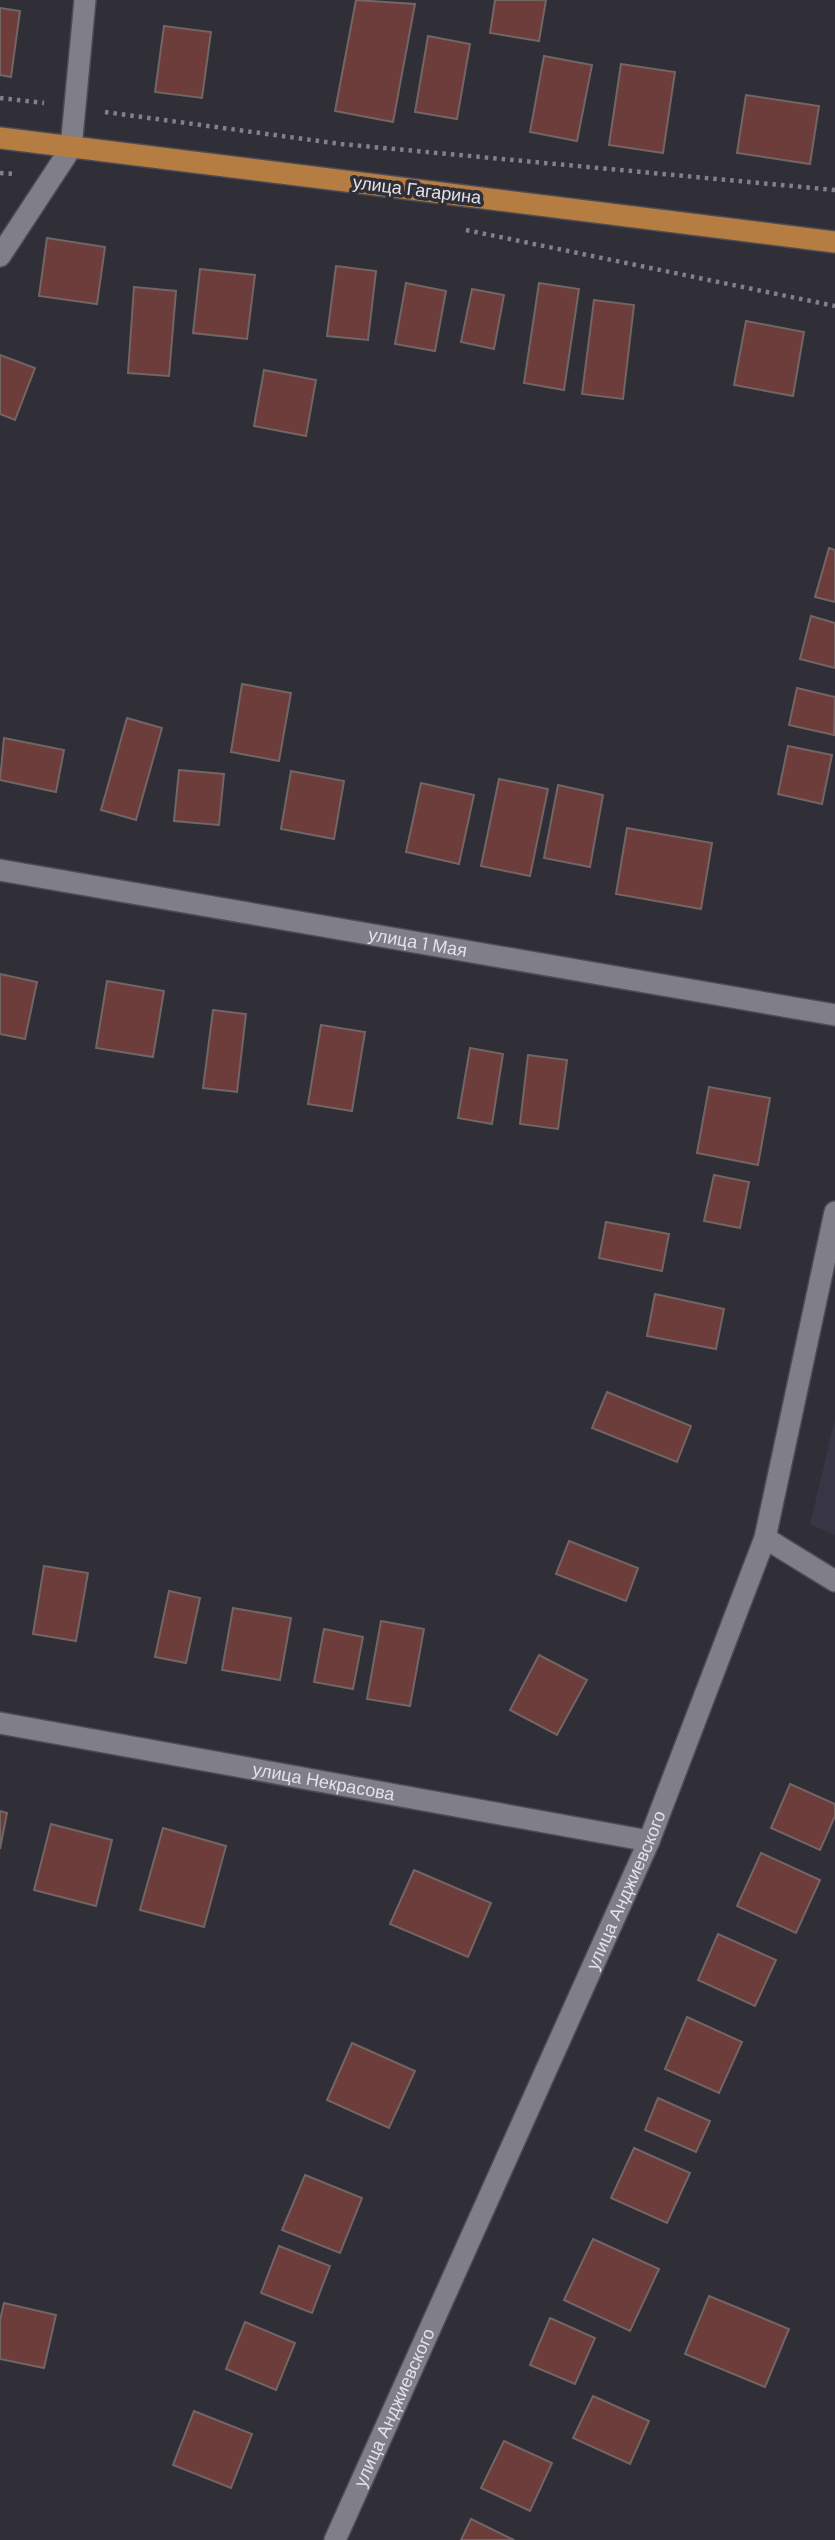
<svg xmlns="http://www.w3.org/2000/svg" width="835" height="2540" viewBox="0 0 835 2540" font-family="'DM Sans',sans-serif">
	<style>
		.built { fill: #383645 }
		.building { fill: #6d3d3c; stroke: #726564; stroke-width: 2 }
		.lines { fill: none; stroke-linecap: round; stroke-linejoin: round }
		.minor-casing { stroke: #4d4c53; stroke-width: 24 }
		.major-casing { stroke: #4d4c53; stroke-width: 24 }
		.path { stroke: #828189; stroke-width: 4.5; stroke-dasharray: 3.5 5; stroke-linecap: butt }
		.minor { stroke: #7f7e89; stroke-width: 21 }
		.major { stroke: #b67d43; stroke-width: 21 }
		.labels { text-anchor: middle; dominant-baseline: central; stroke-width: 7; stroke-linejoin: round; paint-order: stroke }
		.street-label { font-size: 18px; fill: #e2e2e8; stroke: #302f38 }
	</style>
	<rect width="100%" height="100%" fill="#302f38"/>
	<path class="built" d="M835,1419V1535L810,1524Z"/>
	<g class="building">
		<path d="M356,0L415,4L393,122L335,111Z"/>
		<path d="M495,0H546L539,41L490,33Z"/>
		<path d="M0,8L20,11L11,77L0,75Z"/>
		<path d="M164,26L211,32L202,98L155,92Z"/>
		<path d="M428,36L470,44L457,119L415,112Z"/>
		<path d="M544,56L592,65L577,141L530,132Z"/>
		<path d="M621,64L675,72L663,153L609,145Z"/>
		<path d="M746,95L819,106L810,164L737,153Z"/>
		<path d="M47,238L105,247L97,304L39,296Z"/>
		<path d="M336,266L376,271L368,340L327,336Z"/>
		<path d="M200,269L255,275L247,339L193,333Z"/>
		<path d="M406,283L446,291L435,351L395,344Z"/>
		<path d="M539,283L579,289L564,390L524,383Z"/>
		<path d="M134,287L176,291L169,376L128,373Z"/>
		<path d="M472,289L504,295L494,349L461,342Z"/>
		<path d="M594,300L634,305L623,399L582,394Z"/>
		<path d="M746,321L804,332L793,396L734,385Z"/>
		<path d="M0,355L35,368L15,420L0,414Z"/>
		<path d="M264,370L316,380L306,436L254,426Z"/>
		<path d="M829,548L835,550V602L815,597Z"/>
		<path d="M811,616L835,623V668L800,659Z"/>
		<path d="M242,684L291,693L279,761L231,752Z"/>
		<path d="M797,688L835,697L834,735L789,725Z"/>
		<path d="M127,718L162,728L136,820L101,810Z"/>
		<path d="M4,738L64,750L56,792L0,780Z"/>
		<path d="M788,746L832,755L822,804L778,794Z"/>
		<path d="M179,770L224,774L219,825L174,821Z"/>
		<path d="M291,771L344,781L334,839L281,829Z"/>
		<path d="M499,779L548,789L530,876L481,866Z"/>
		<path d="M421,783L474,795L459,864L406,852Z"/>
		<path d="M558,785L603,795L590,867L544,858Z"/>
		<path d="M627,828L712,843L701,909L616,894Z"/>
		<path d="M0,974L37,982L25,1039L0,1034Z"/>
		<path d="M107,981L164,991L153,1057L96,1048Z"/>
		<path d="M213,1010L246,1014L237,1092L203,1088Z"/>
		<path d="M321,1025L365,1032L352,1111L308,1104Z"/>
		<path d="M470,1048L503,1054L492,1124L458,1118Z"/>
		<path d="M528,1055L567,1060L558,1129L520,1124Z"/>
		<path d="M709,1087L770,1098L758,1165L697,1153Z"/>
		<path d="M714,1175L749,1182L740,1228L704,1221Z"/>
		<path d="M606,1222L669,1234L662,1271L599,1258Z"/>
		<path d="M655,1294L724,1309L716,1349L647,1336Z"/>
		<path d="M607,1392L691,1426L677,1462L592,1428Z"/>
		<path d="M569,1541L638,1568L626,1601L556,1574Z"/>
		<path d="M44,1566L88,1573L76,1641L33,1634Z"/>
		<path d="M169,1591L200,1598L186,1663L155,1657Z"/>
		<path d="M233,1608L291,1618L280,1680L222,1670Z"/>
		<path d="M381,1621L424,1629L410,1706L367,1699Z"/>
		<path d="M324,1629L363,1637L353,1689L314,1682Z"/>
		<path d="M539,1655L587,1680L557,1735L510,1710Z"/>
		<path d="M790,1784L835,1804V1816L820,1850L771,1828Z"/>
		<path d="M0,1811L7,1813L0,1849Z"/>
		<path d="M51,1824L112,1840L96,1906L34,1890Z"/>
		<path d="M163,1828L226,1846L204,1927L140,1910Z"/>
		<path d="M761,1853L820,1880L796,1933L737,1906Z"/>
		<path d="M414,1870L491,1903L468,1957L390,1924Z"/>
		<path d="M718,1934L776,1960L755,2006L698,1980Z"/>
		<path d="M687,2017L742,2042L719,2093L665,2069Z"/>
		<path d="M352,2043L415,2071L389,2128L327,2100Z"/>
		<path d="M658,2098L710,2121L696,2152L645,2130Z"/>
		<path d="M634,2148L690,2173L667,2223L611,2198Z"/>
		<path d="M305,2175L362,2198L340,2253L282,2230Z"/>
		<path d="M593,2239L659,2269L630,2331L564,2300Z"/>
		<path d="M279,2246L330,2266L312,2313L261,2293Z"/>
		<path d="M709,2296L789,2329L765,2387L685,2354Z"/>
		<path d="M4,2303L56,2315L44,2368L0,2359V2320Z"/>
		<path d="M550,2318L595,2338L575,2384L530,2365Z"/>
		<path d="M245,2322L295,2343L276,2390L226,2369Z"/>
		<path d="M593,2396L649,2421L630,2464L573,2438Z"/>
		<path d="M194,2411L252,2434L231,2488L173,2465Z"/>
		<path d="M504,2441L552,2463L530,2511L481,2488Z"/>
		<path d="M471,2519L514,2540H461Z"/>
	</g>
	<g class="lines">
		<g class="minor-casing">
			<g id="minor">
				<path d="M0,256L71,148L85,0"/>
				<path id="s1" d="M0,870L835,1015"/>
				<path d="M765,1538L835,1581"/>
				<path id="s2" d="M0,1723L649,1841"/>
				<path id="s3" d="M335,2540L649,1841L765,1538L835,1212"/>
			</g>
		</g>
		<g class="major-casing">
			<path id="major" d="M0,138L835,242"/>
		</g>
		<g class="path">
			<path d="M0,98L44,103"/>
			<path d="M105,112L341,144L835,190"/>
			<path d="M0,173L17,174"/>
			<path d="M466,230L835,306"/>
		</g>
		<use href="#minor" class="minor"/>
		<use href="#major" class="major"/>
	</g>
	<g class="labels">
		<g class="street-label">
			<text transform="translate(417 190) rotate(7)">улица Гагарина</text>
			<text stroke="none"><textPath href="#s1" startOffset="424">улица 1 Мая</textPath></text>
			<text stroke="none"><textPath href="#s2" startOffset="329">улица Некрасова</textPath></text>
			<text stroke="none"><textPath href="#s3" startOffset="712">улица Анджиевского</textPath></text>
			<text stroke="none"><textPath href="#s3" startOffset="145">улица Анджиевского</textPath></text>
		</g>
	</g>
</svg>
